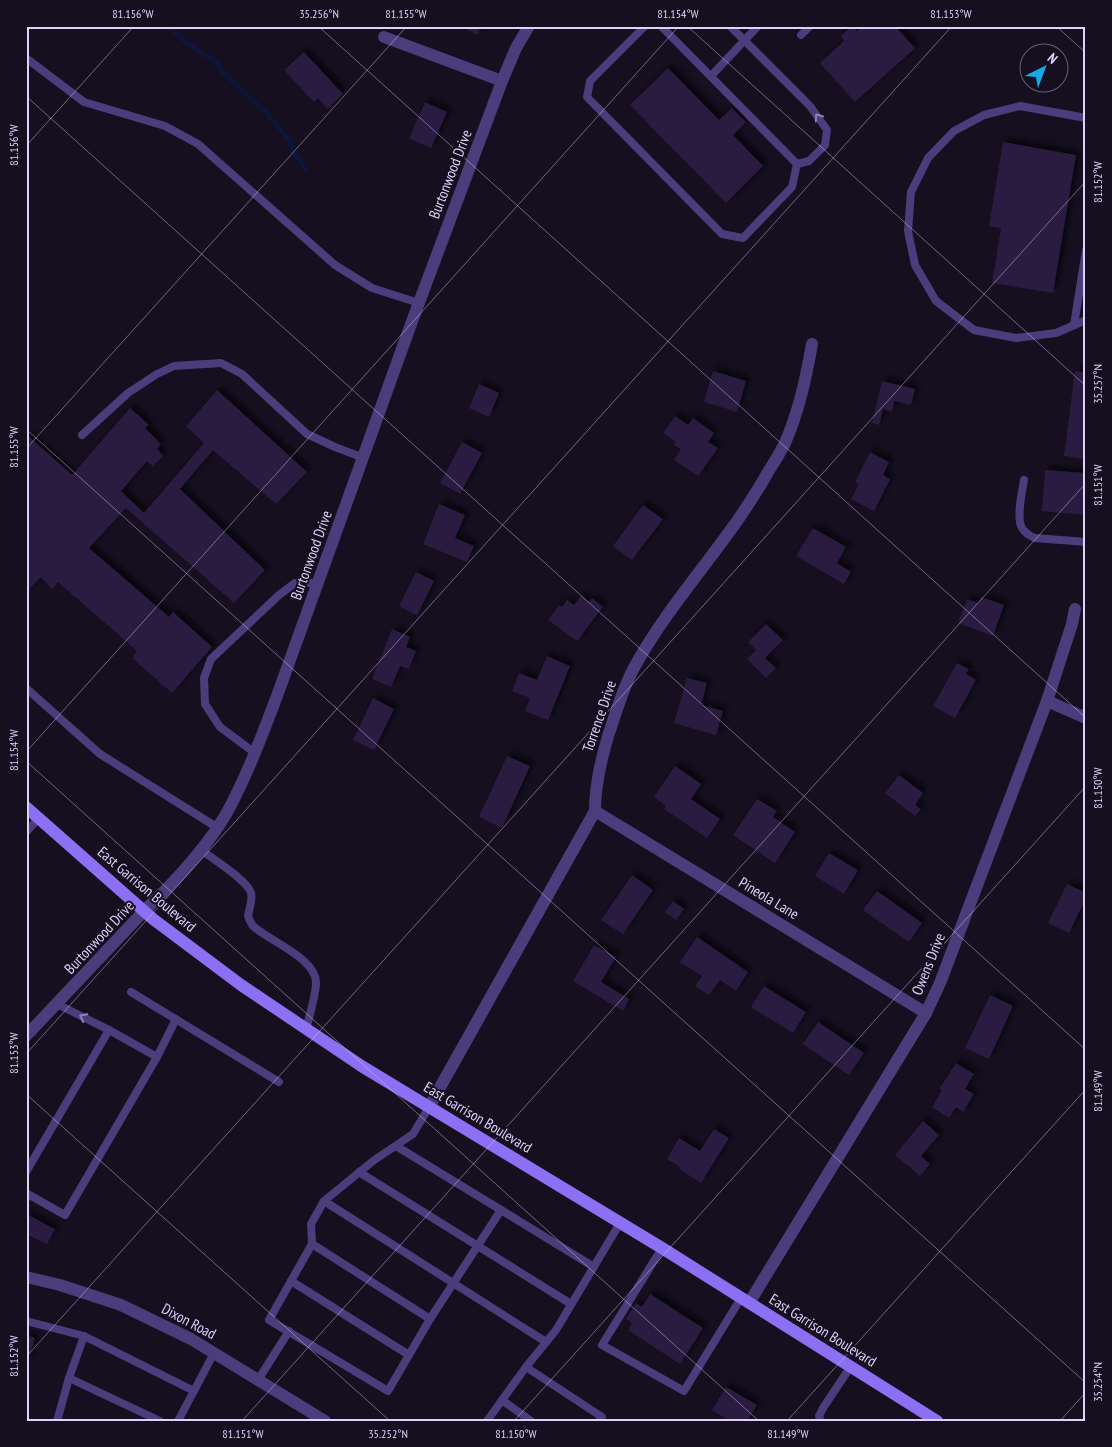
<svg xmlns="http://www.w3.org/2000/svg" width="1112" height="1447" viewBox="0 0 1112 1447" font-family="'PT Sans Narrow',sans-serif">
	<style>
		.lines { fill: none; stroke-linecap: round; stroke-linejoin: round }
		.stream { stroke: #0d153a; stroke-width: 4.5 }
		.building { fill: #2a1c3f; filter: url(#shadow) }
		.service { stroke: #4b3d7b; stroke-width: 8 }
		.minor { stroke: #4b3d7b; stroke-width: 12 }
		.secondary { stroke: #8c70f3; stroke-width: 12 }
		.oneway { stroke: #8d80b5 }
		.ticks { fill: none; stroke: #ded1fb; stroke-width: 1; stroke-opacity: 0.45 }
		.labels { text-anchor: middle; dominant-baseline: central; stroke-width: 4; stroke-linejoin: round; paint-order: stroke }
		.street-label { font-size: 15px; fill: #ded1fb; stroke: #150f20 }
		.neatline { fill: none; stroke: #ded1fb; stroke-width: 2 }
		.ticks-label { font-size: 12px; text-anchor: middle; fill: #ded1fb }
	</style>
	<defs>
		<filter id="shadow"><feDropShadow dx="4.5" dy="-4.5" stdDeviation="2.5" flood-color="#0009"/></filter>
	</defs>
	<rect width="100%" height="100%" fill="#150f20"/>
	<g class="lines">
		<path class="stream" d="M168,26L186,43L192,45L204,56L210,57L218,64L220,70L268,114L271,119L289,140L293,151L306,170"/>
	</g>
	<g class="building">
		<path d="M461,26H482L477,35Z"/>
		<path d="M852,26H853L857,31L862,26H895L915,48L855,102L820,63L844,41L841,36Z"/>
		<path d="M304,52L343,94L327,109L318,98L314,102L284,70Z"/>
		<path d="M668,68L719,120L732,108L746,122L733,135L763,166L726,203L630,105Z"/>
		<path d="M425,102L447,112L431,148L409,138Z"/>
		<path d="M1003,142L1076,155L1053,293L992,283L1001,228L989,226Z"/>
		<path d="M713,371L746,381L737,412L704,402Z"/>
		<path d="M1075,371L1086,373V459L1064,456Z"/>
		<path d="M882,381L915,389L911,405L894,401L892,412L883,409L879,425L872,423Z"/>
		<path d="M479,384L499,393L489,417L469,408Z"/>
		<path d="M217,390L307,472L276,504L213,450L180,489L265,570L234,603L126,508L89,548L169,617L173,612L212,647L172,693L132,658L137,651L58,582L52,589L41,577L26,592V434L72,475L130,408L149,425L145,428L161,444L157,449L163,456L153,466L147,461L121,491L144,513L204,443L186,426Z"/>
		<path d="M675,416L688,425L693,418L714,433L708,442L718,448L698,476L674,460L681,449L674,445L676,442L663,433Z"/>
		<path d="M462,442L482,453L460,494L440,483Z"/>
		<path d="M870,452L889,462L883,475L890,479L874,511L851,499L859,484L855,482Z"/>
		<path d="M1045,470L1086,473V515L1042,511Z"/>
		<path d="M439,504L465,515L455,538L474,546L467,562L423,544Z"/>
		<path d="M643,505L663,519L632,560L613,546Z"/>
		<path d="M813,528L846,547L837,563L851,572L844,584L796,556Z"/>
		<path d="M416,572L434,581L417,615L399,606Z"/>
		<path d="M581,596L589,602L592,598L603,607L577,641L548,620L559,605L562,607L567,600L574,605Z"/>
		<path d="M981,597L1004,605L993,636L958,623L967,599L979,603Z"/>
		<path d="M766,624L783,640L765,658L776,668L766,678L747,659L756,650L748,642Z"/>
		<path d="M392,629L410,637L406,647L416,651L409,669L400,666L391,687L372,679Z"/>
		<path d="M547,656L570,666L548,720L525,711L530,698L512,691L519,673L537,680Z"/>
		<path d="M957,663L969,669L966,674L976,680L955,718L933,706Z"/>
		<path d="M687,678L707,683L701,705L723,711L716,735L674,723Z"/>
		<path d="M373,698L394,709L374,750L353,740Z"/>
		<path d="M507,756L530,766L502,828L479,817Z"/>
		<path d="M675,766L701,784L691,799L720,819L707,838L664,809L666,806L654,797Z"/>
		<path d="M899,775L923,793L915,805L921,809L915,816L885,793Z"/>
		<path d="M757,799L777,811L773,817L795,832L775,863L733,835Z"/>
		<path d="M829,853L858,870L844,894L815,876Z"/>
		<path d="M632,875L653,890L623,934L601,920Z"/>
		<path d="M1067,884L1086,893V898L1069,933L1048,923Z"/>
		<path d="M877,891L922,923L909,942L863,910Z"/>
		<path d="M673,901L684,909L676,920L665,912Z"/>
		<path d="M697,937L748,972L736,991L720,980L709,995L695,986L702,976L680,962Z"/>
		<path d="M594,945L616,957L601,982L629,999L623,1011L573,981Z"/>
		<path d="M764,986L806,1012L793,1033L751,1007Z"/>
		<path d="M990,995L1013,1006L989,1059L965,1048Z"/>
		<path d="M818,1022L864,1053L849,1075L803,1044Z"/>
		<path d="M956,1063L974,1074L965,1089L974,1094L963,1112L956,1107L949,1118L932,1107L942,1090L939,1089Z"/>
		<path d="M923,1121L939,1135L921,1156L930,1164L920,1176L895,1155Z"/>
		<path d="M714,1129L729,1138L701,1183L679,1169L680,1167L667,1159L679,1138L700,1151Z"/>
		<path d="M26,1214L55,1229L47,1244L26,1234Z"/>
		<path d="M650,1294L703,1328L680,1364L628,1330L632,1323L626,1319L636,1303L642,1307Z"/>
		<path d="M26,1335L35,1338L27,1363H26Z"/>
		<path d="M726,1387L757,1405L747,1421H730L712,1410Z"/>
	</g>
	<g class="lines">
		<g class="service">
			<path d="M645,26L590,81L587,97L722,234L743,238L792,187L797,164L661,26"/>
			<path d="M730,26L810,106L827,130L825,145L809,161L797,164"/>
			<path d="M801,35L810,26"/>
			<path d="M26,58L84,102L165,126L198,144L335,265L372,288L419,303"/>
			<path d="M711,76L758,26"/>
			<path d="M1086,118L1020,106L984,115L954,131L928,158L911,192L908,231L915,265L936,301L974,330L1016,338L1056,333L1086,320"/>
			<path d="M1074,325L1086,250"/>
			<path d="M82,435L128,393L157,374L174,366L221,363L242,374L307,434L335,447L364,458"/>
			<path d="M1024,480C1022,492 1016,518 1022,528C1025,533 1030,536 1035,538L1086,542"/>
			<path d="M26,688L100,754L218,828"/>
			<path d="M255,753L220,727L205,704L204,678L211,659L279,595L295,583H318"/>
			<path d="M26,832L39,818"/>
			<path d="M201,850C213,859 247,880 251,893C253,900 249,909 248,916C249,919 251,923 253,926C269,941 318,959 316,984C315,998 310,1014 306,1029"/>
			<path d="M131,992L279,1082"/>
			<path d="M157,1057L176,1019"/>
			<path d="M396,1146L501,1210L430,1319L388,1391L269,1320L312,1244L311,1224L324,1201L373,1161L413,1134L429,1107"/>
			<path d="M26,1172L109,1030"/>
			<path d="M359,1172L571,1304"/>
			<path d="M26,1193L65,1215L157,1057L109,1030L57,1004"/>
			<path d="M324,1201L546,1342"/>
			<path d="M501,1210L594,1267"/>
			<path d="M312,1244L430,1319"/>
			<path d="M662,1248L602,1345L684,1391L741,1298"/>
			<path d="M291,1281L409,1355"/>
			<path d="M26,1321L84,1336"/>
			<path d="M526,1367L602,1417L599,1421"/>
			<path d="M258,1380L289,1331"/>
			<path d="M502,1400L531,1421"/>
			<path d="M57,1421L69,1378"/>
			<path d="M160,1421L69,1378L84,1336L194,1391"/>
			<path d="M178,1421L214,1353"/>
			<path d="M487,1421L526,1367L556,1330L620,1223"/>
			<path d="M821,1421L819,1416L823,1408L851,1366"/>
		</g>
		<g class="minor">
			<path d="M384,37L502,81"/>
			<path d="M1047,701L1086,718"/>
			<path d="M595,811L926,1013"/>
			<path d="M26,1036L144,911C174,883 212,842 231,805C249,770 263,733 277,696L411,324L502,81L516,48L529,26"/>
			<path d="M429,1107L595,811C595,784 601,759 609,733C617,710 623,687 635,666C673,597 730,541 768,472C774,463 780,453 785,443C799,411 806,378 812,344"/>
			<path d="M26,1277L60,1285L121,1305L191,1339L325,1421"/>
			<path d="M749,1303L926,1013L940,983L1047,701L1072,624L1075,609"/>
		</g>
		<path class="secondary" d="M26,807L153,919L241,985L363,1067L662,1248L937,1421"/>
	</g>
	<defs><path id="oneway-chevron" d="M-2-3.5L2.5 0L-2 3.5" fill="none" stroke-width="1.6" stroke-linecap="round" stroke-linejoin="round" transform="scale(1.25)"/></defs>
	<g class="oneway">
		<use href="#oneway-chevron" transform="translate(818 117) rotate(-125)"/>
		<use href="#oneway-chevron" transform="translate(83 1017) rotate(-153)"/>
	</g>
	<path class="ticks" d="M318,26L1086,718M687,26L1086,386M1056,26L1086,53M26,96L1086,1050M26,146L134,26M26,429L1086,1383M26,449L407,26M26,752L679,26M26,761L759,1421M26,1054L952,26M26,1094L390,1421M26,1357L1086,181M242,1421L1086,483M514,1421L1086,786M787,1421L1086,1089M1060,1421L1086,1392"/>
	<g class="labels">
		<g class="street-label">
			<text transform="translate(450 174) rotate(-69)">Burtonwood Drive</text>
			<text transform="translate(311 555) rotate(-70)">Burtonwood Drive</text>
			<text transform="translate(599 716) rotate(-71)">Torrence Drive</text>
			<text transform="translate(147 889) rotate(40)">East Garrison Boulevard</text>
			<text transform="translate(769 898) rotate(31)">Pineola Lane</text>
			<text transform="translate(99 937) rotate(-47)">Burtonwood Drive</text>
			<text transform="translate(928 964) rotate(-68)">Owens Drive</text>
			<text transform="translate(478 1117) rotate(31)">East Garrison Boulevard</text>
			<text transform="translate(189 1321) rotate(28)">Dixon Road</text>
			<text transform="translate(823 1330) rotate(32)">East Garrison Boulevard</text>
		</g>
	</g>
	<rect width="1112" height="1447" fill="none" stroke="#150f20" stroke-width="55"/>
	<g transform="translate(1044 68) rotate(42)"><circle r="24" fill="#150f20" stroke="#655d78"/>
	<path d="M0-4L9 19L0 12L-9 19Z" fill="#13aae6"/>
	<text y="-8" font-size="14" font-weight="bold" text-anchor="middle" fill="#ded1fb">N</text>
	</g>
	<rect x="28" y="28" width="1056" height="1392" class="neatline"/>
	<g class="ticks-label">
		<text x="133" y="18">81.156°W</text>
		<text x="319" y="18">35.256°N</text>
		<text x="406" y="18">81.155°W</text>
		<text x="678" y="18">81.154°W</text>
		<text x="951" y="18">81.153°W</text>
		<text transform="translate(14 145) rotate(-90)" y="4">81.156°W</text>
		<text transform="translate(1098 182) rotate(-90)" y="4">81.152°W</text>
		<text transform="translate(1098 384) rotate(-90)" y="4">35.257°N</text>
		<text transform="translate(14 447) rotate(-90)" y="4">81.155°W</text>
		<text transform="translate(1098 485) rotate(-90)" y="4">81.151°W</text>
		<text transform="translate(14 750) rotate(-90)" y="4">81.154°W</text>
		<text transform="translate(1098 788) rotate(-90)" y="4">81.150°W</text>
		<text transform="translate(14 1053) rotate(-90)" y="4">81.153°W</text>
		<text transform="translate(1098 1091) rotate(-90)" y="4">81.149°W</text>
		<text transform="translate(14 1356) rotate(-90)" y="4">81.152°W</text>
		<text transform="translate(1098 1382) rotate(-90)" y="4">35.254°N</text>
		<text x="243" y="1438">81.151°W</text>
		<text x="388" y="1438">35.252°N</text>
		<text x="516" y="1438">81.150°W</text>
		<text x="788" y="1438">81.149°W</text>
	</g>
</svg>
